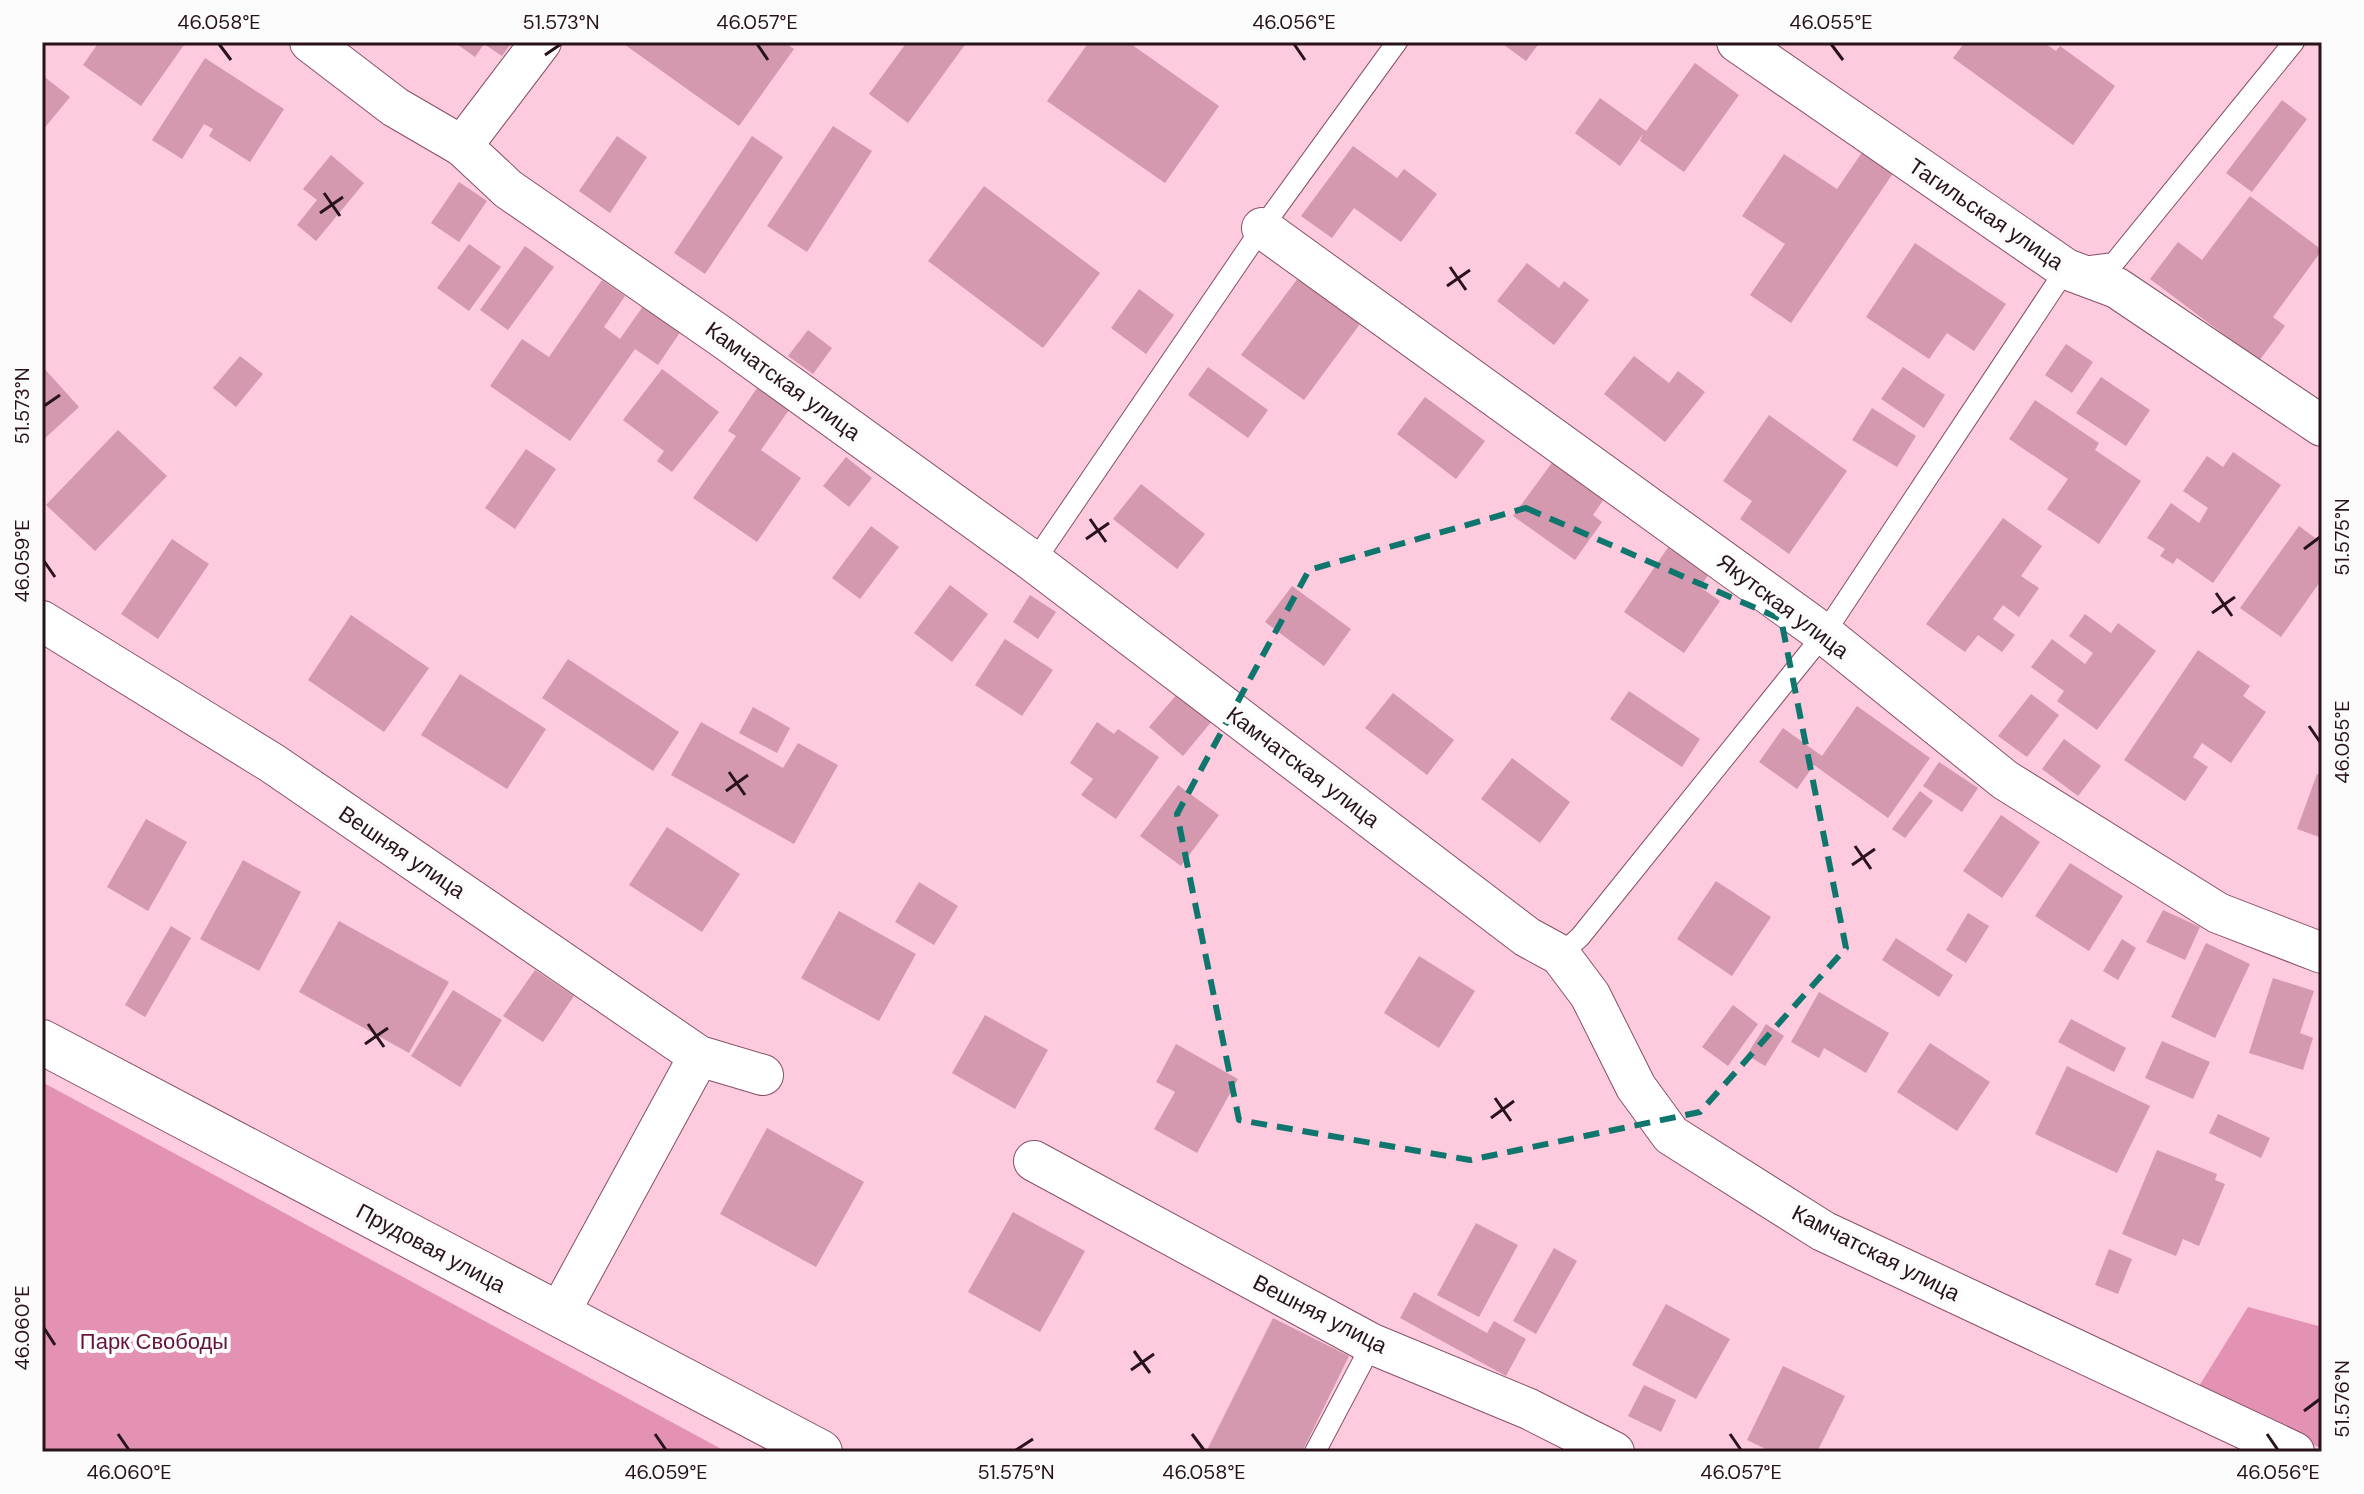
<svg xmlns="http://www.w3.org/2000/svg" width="2364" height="1494" viewBox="0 0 2364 1494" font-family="'DM Sans',sans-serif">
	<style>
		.green { fill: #e492b3 }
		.building { fill: #d499af }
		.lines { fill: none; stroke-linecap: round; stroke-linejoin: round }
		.service-casing { stroke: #865166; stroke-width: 22 }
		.minor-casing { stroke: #865166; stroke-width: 42 }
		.secondary-casing { stroke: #865166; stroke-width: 46 }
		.service { stroke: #fff; stroke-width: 20 }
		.minor { stroke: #fff; stroke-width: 40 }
		.secondary { stroke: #fff; stroke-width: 44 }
		.marked { fill: none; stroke: #0f766e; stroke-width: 6; stroke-dasharray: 16 10; stroke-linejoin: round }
		.ticks { fill: none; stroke: #28121b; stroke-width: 3 }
		.labels { text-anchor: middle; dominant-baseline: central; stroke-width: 8; stroke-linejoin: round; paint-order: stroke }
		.street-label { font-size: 22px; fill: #28121b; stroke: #fcfcfc }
		.park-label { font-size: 22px; fill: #65153d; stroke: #fcfcfc }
		.neatline { fill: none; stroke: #28121b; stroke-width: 3 }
		.ticks-label { font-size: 20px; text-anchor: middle; fill: #28121b }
	</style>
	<rect width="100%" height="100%" fill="#fdcbdd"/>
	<g class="green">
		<path d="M42,1082L727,1452H42Z"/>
		<path d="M2248,1307L2322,1327V1449L2199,1386Z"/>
	</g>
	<g class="building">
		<path d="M99,42H186L141,106L83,65Z"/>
		<path d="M454,42H512L502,56L484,44L475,57Z"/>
		<path d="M621,42H784L794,49L739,126Z"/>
		<path d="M907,42H967L908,123L869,94Z"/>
		<path d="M1089,42H1128L1219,106L1165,183L1047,101Z"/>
		<path d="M1500,42H1540L1526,61Z"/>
		<path d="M1965,42H2043L2056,51L2060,46L2115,86L2073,145L1953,58Z"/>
		<path d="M205,58L284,109L250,162L209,136L213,129L204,124L182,159L152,140Z"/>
		<path d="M1695,63L1739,95L1684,172L1640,141L1643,134L1620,166L1575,133L1600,98L1646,131Z"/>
		<path d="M42,75L70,97L42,131Z"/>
		<path d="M2282,100L2307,119L2252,192L2226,173Z"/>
		<path d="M833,126L872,151L807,252L767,226Z"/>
		<path d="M617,136L647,157L610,213L579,191Z"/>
		<path d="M752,136L783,157L705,274L674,253Z"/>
		<path d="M1353,146L1397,178L1404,169L1437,194L1401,242L1354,208L1332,238L1301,216Z"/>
		<path d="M1863,151L1894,172L1791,323L1750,295L1785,244L1742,216L1784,154L1837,189Z"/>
		<path d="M331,155L364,183L316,241L297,225L317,200L303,189Z"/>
		<path d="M459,182L487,201L459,242L431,223Z"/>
		<path d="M984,186L1100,273L1043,348L928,261Z"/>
		<path d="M2250,196L2322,250L2273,317L2285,326L2259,361L2150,279L2178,242L2202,260Z"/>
		<path d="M1915,243L2006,304L1974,351L1947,333L1929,359L1866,317Z"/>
		<path d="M469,244L501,267L469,311L437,288Z"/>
		<path d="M525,246L554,267L508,330L480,310Z"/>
		<path d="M1527,263L1559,288L1564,281L1589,300L1554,345L1497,301Z"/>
		<path d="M1298,278L1360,324L1304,400L1241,355Z"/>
		<path d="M602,280L625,296L604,327L620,339L646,302L683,328L658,365L635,349L570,441L490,386L522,339L549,357Z"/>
		<path d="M1139,289L1174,315L1146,354L1111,328Z"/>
		<path d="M808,330L832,348L813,374L788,356Z"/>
		<path d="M2066,344L2093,362L2072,393L2045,375Z"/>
		<path d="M240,356L263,374L236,407L213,388Z"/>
		<path d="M1634,356L1669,383L1678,371L1705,392L1665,442L1604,394Z"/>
		<path d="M42,366L79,407L42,441Z"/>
		<path d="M1208,367L1268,410L1248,438L1188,395Z"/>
		<path d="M1903,367L1945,395L1924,428L1881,399Z"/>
		<path d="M662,369L719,412L672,472L657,461L664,451L623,420Z"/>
		<path d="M2101,377L2150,410L2126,446L2076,413Z"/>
		<path d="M757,388L789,410L761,450L801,478L757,542L693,498L736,436L728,431Z"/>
		<path d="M1425,397L1485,441L1456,479L1397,434Z"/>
		<path d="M2035,400L2099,443L2095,450L2141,481L2099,544L2047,509L2068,479L2009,439Z"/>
		<path d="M1872,408L1916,436L1897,467L1852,440Z"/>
		<path d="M1769,415L1847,471L1789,554L1740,519L1752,501L1723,481Z"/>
		<path d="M118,430L167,476L95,551L46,505Z"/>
		<path d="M526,449L556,469L515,529L485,508Z"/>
		<path d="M2233,452L2281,485L2213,583L2177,558L2173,564L2160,556L2165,549L2147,538L2171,503L2199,523L2208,508L2183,491L2207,456L2223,467Z"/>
		<path d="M846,457L872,478L849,507L823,486Z"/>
		<path d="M1554,460L1606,496L1593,515L1602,522L1575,560L1513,516Z"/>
		<path d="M1141,484L1205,534L1177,569L1113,519Z"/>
		<path d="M2003,518L2042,546L2021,576L2039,588L2019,617L2003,605L1993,619L2015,635L2002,652L1978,635L1965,652L1926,624Z"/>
		<path d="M871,526L899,547L860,599L832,578Z"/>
		<path d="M2299,526L2322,543V579L2281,637L2240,608Z"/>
		<path d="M172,539L209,564L158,639L121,614Z"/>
		<path d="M1669,546L1709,574L1700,587L1720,601L1684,653L1624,612Z"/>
		<path d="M950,585L988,614L952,662L914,633Z"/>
		<path d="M1292,586L1351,629L1324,666L1265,622Z"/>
		<path d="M1030,595L1056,612L1038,639L1013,622Z"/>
		<path d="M2085,614L2111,633L2118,623L2156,651L2097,730L2057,701L2064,691L2031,667L2052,639L2085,664L2093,653L2069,636Z"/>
		<path d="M351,615L429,668L384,732L308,680Z"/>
		<path d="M1005,639L1053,670L1022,716L975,685Z"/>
		<path d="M2198,650L2250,686L2243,696L2266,712L2231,763L2202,743L2193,757L2208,767L2185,801L2124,760Z"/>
		<path d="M568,659L679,732L653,771L542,698Z"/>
		<path d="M460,674L546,729L507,789L421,735Z"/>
		<path d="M1629,691L1700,739L1682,767L1610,719Z"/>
		<path d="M1178,693L1212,721L1183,756L1149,727Z"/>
		<path d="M1393,693L1454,740L1427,775L1365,728Z"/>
		<path d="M2031,694L2059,715L2027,757L1998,736Z"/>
		<path d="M1857,706L1930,758L1888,818L1814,765L1797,789L1759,762L1783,728L1822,756Z"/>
		<path d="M753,707L790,728L777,753L739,733Z"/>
		<path d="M701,722L783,768L798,743L838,765L794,844L671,775Z"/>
		<path d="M1097,722L1114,734L1118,729L1159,757L1116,819L1081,795L1093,779L1070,763Z"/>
		<path d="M2064,739L2101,766L2078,796L2042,769Z"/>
		<path d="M1512,758L1570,802L1540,843L1481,799Z"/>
		<path d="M1939,762L1978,788L1962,812L1923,786Z"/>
		<path d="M2317,774L2322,775V838L2297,829Z"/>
		<path d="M1178,785L1219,815L1181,866L1140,836Z"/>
		<path d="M1920,791L1933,801L1905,838L1892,829Z"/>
		<path d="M2001,815L2040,842L2002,898L1963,871Z"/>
		<path d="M146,819L187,842L148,911L107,887Z"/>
		<path d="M667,827L740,874L702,932L629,885Z"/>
		<path d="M243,860L301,892L259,971L200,939Z"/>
		<path d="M2070,863L2123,896L2089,951L2035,916Z"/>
		<path d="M1716,881L1771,917L1732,976L1677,939Z"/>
		<path d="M919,882L958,906L934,945L895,922Z"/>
		<path d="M2163,910L2200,927L2185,960L2146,942Z"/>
		<path d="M839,911L916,954L879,1021L801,978Z"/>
		<path d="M1968,913L1989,926L1966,963L1946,950Z"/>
		<path d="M339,921L449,982L409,1053L299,992Z"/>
		<path d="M171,926L191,938L145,1017L125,1005Z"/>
		<path d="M1896,938L1953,975L1939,997L1882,960Z"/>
		<path d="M2122,939L2136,948L2118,980L2103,971Z"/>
		<path d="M2206,943L2250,964L2215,1038L2171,1017Z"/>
		<path d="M1419,956L1475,991L1439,1048L1384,1013Z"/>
		<path d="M535,970L574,996L543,1042L503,1016Z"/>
		<path d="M2273,978L2314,991L2300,1033L2313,1038L2303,1070L2249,1053Z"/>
		<path d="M453,990L502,1020L460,1087L411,1056Z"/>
		<path d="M1819,992L1889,1033L1866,1073L1824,1048L1819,1058L1791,1042Z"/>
		<path d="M1733,1005L1758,1024L1728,1066L1702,1047Z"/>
		<path d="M985,1015L1048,1050L1015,1109L952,1073Z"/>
		<path d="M2071,1019L2126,1048L2114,1072L2058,1042Z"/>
		<path d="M1766,1024L1784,1036L1765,1066L1747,1055Z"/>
		<path d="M2162,1041L2210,1062L2193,1099L2145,1078Z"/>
		<path d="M1930,1043L1990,1082L1957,1131L1897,1092Z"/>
		<path d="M1176,1044L1238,1079L1197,1153L1154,1129L1175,1092L1156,1082Z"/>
		<path d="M2067,1066L2150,1106L2117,1173L2035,1134Z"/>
		<path d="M2218,1114L2270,1138L2261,1158L2209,1133Z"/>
		<path d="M767,1128L864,1182L816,1267L720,1214Z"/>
		<path d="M2157,1150L2217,1174L2215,1180L2225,1184L2199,1246L2183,1239L2176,1256L2122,1234Z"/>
		<path d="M1013,1212L1085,1251L1040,1332L968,1292Z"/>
		<path d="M1476,1223L1518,1245L1479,1317L1437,1295Z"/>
		<path d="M1554,1248L1577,1261L1536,1334L1513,1321Z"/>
		<path d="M2109,1249L2132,1259L2118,1294L2095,1285Z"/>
		<path d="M1414,1292L1487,1333L1494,1321L1526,1339L1506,1376L1400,1318Z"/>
		<path d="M1666,1304L1730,1339L1696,1399L1632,1365Z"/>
		<path d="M1273,1318L1349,1356L1302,1452H1206Z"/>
		<path d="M1783,1366L1845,1396L1817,1452H1772L1747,1440Z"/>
		<path d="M1644,1385L1676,1400L1661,1432L1628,1416Z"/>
	</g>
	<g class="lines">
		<g class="service-casing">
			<g id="service">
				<path d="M1034,562L1262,228L1397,42"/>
				<path d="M1560,955L1580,937L1824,634L2066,269L2114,263L2294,42"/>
				<path d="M1315,1452L1372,1344"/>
			</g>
		</g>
		<g class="minor-casing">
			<g id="minor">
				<path d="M310,42L395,107L462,146L508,189L722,337L1034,562L1527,937L1560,955L1590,995L1636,1087L1671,1135L1823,1231L2294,1452"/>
				<path d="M1737,42L2066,269L2117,288L2322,426"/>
				<path d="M462,146L541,42"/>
				<path d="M1262,228L1824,634L2005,780L2218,913L2322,953"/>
				<path d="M42,621L272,763L699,1056L763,1075"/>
				<path d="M1034,1161L1372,1344L1529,1409L1614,1452"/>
				<path d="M558,1315L699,1056"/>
			</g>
		</g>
		<g class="secondary-casing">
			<path id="secondary" d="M42,1042L820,1452"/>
		</g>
		<use href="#service" class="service"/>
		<use href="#minor" class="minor"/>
		<use href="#secondary" class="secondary"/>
	</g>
	<path class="marked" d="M1526,508L1781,619L1846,948L1700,1112L1470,1160L1239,1120L1177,814L1309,570Z"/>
	<path class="ticks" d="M219,44L231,60M757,44L768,60M1294,44L1305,60M1831,44L1843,60M545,55L561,44M324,193L340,216M320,213L343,197M1450,267L1466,290M1447,286L1470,270M44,406L60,395M1090,519L1106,542M1086,539L1109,523M2304,549L2320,537M44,561L55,577M2216,593L2232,616M2212,613L2235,597M2309,726L2320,742M729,772L745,795M726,791L748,775M1855,846L1871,869M1852,865L1875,849M368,1024L384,1047M365,1044L388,1028M1495,1098L1511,1121M1491,1118L1514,1101M44,1328L55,1345M1134,1351L1150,1373M1131,1370L1154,1354M2304,1411L2320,1399M118,1434L129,1450M655,1434L666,1450M1192,1434L1204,1450M1730,1434L1741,1450M2267,1434L2278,1450M1016,1450L1033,1439"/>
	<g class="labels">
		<g class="street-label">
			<text transform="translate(1986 214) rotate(34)">Тагильская улица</text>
			<text transform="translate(783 381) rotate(36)">Камчатская улица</text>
			<text transform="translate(1783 606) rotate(37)">Якутская улица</text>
			<text transform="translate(1303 767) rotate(37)">Камчатская улица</text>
			<text transform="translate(402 852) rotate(34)">Вешняя улица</text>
			<text transform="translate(431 1248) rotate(28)">Прудовая улица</text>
			<text transform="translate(1876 1253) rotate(27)">Камчатская улица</text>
			<text transform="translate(1320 1314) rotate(27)">Вешняя улица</text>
		</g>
		<g class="park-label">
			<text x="154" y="1341">Парк Свободы</text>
		</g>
	</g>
	<rect width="2364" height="1494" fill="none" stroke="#fcfcfc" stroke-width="88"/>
	<rect x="44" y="44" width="2276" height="1406" class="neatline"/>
	<g class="ticks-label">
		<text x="219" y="29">46.058°E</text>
		<text x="561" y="29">51.573°N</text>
		<text x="757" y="29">46.057°E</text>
		<text x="1294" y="29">46.056°E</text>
		<text x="1831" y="29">46.055°E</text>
		<text transform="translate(22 406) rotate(-90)" y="7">51.573°N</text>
		<text transform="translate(2342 537) rotate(-90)" y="7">51.575°N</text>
		<text transform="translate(22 561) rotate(-90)" y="7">46.059°E</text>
		<text transform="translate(2342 742) rotate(-90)" y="7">46.055°E</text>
		<text transform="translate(22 1328) rotate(-90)" y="7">46.060°E</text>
		<text transform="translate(2342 1399) rotate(-90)" y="7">51.576°N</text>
		<text x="129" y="1479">46.060°E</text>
		<text x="666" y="1479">46.059°E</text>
		<text x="1016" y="1479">51.575°N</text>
		<text x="1204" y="1479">46.058°E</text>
		<text x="1741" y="1479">46.057°E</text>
		<text x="2278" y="1479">46.056°E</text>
	</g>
</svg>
